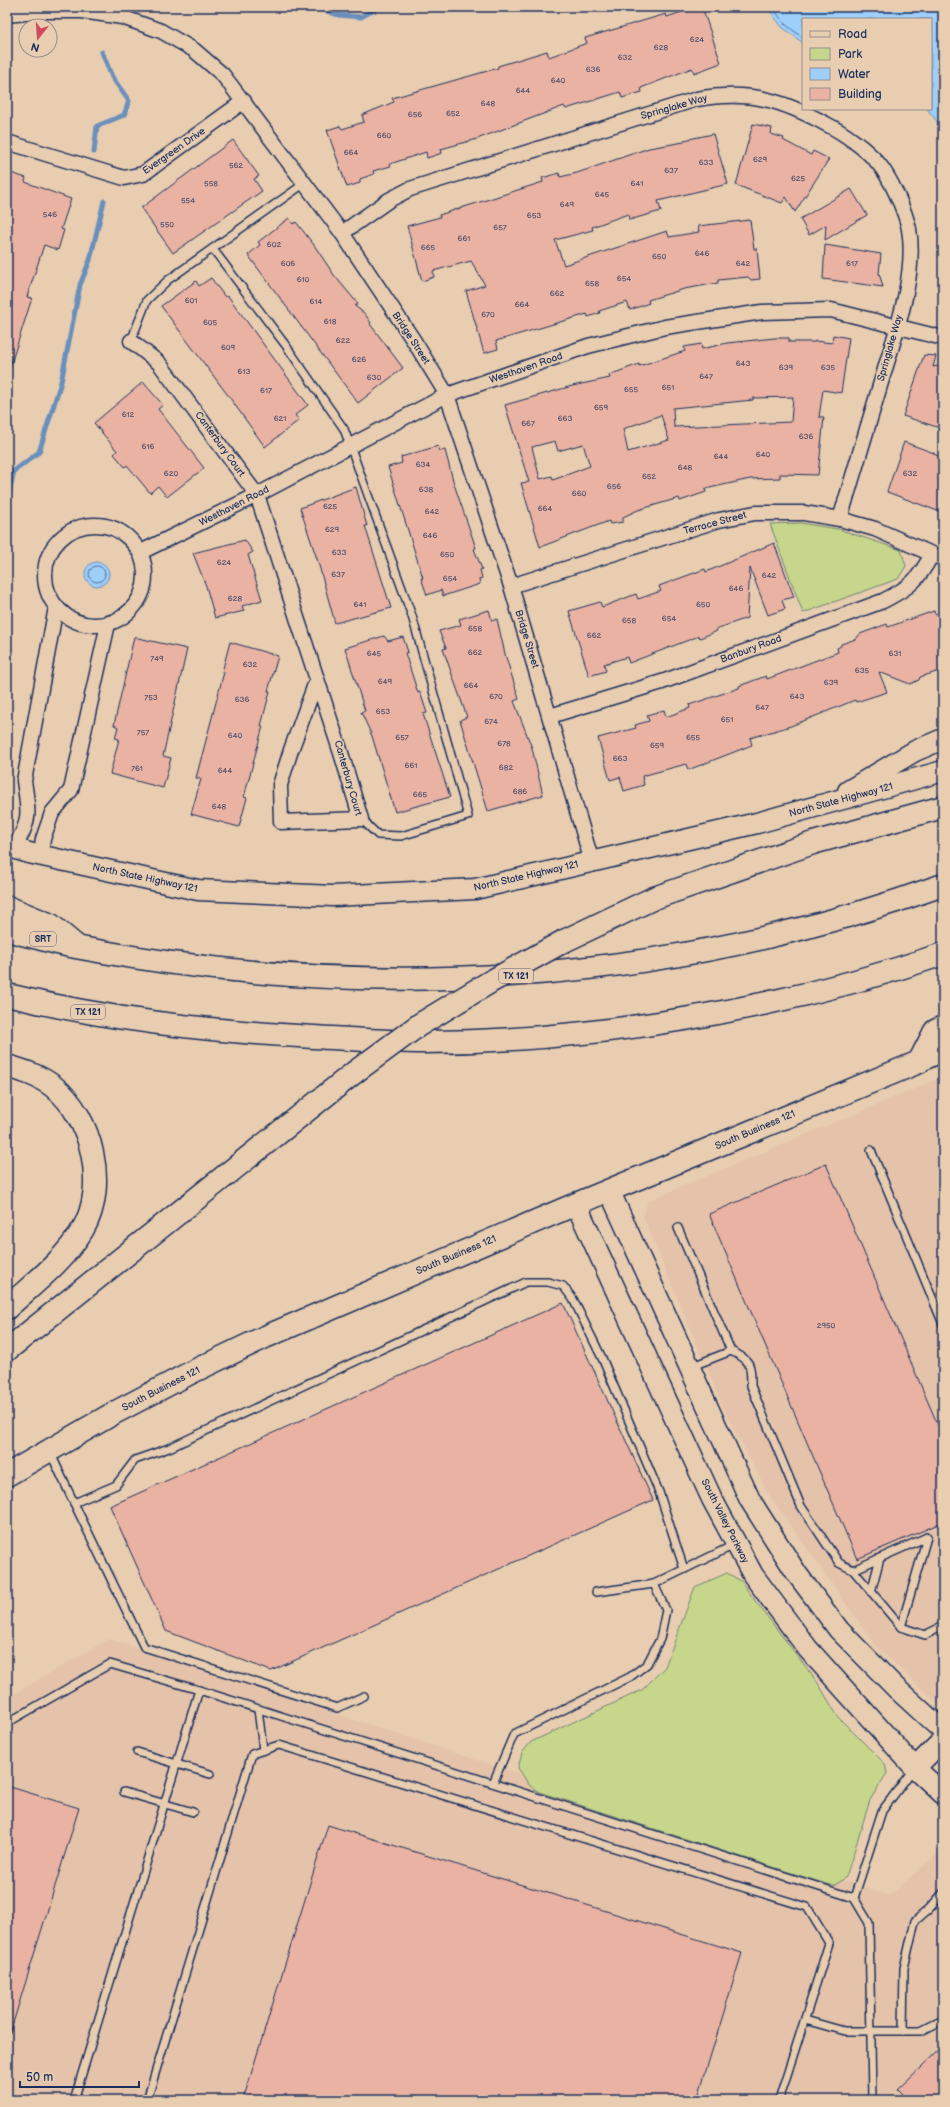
<svg xmlns="http://www.w3.org/2000/svg" width="950" height="2107" viewBox="0 0 950 2107" font-family="'Balsamiq Sans',sans-serif">
	<style>
		.built { fill: #e5c2aa }
		.green { fill: #c6d78c; stroke: #708375 }
		.water { fill: #9ecffa; stroke: #6a8fbc }
		.lines { fill: none; stroke-linecap: round; stroke-linejoin: round }
		.shore { stroke: #4f6f9c; stroke-width: 1 }
		.stream { stroke: #6a8fbc; stroke-width: 5 }
		.building { fill: #eab2a2; stroke: #1b2f5e; fill-rule: evenodd }
		.lane-casing { stroke: #1b2f5e; stroke-width: 10 }
		.street-casing { stroke: #1b2f5e; stroke-width: 17 }
		.secondary-casing { stroke: #1b2f5e; stroke-width: 23 }
		.primary-casing { stroke: #1b2f5e; stroke-width: 25 }
		.highway-casing { stroke: #1b2f5e; stroke-width: 25 }
		.lane { stroke: #e8cdb0; stroke-width: 7 }
		.street { stroke: #e8cdb0; stroke-width: 14 }
		.secondary { stroke: #e8cdb0; stroke-width: 20 }
		.primary { stroke: #e8cdb0; stroke-width: 22 }
		.highway { stroke: #e8cdb0; stroke-width: 22 }
		.highway-bridge-casing { stroke: #1b2f5e; stroke-width: 25; stroke-linecap: butt }
		.highway-bridge { stroke: #e8cdb0; stroke-width: 22 }
		.labels { text-anchor: middle; dominant-baseline: central; stroke-width: 3; stroke-linejoin: round; paint-order: stroke }
		.number-label { font-size: 8px; fill: #4f506f }
		.shield { fill: #e8cdb0; stroke: #585e77; stroke-width: 1 }
		.shield-label { font-size: 9px; font-weight: bold; fill: #1b2f5e }
		.street-label { font-size: 10px; fill: #1b2f5e; stroke: #e8cdb0 }
	</style>
	<rect width="100%" height="100%" fill="#e8cdb0"/>
	<filter id="ink" filterUnits="userSpaceOnUse"><feTurbulence type="fractalNoise" baseFrequency=".025" numOctaves="2"/><feDisplacementMap in="SourceGraphic" scale="8" xChannelSelector="R" yChannelSelector="G"/><feConvolveMatrix kernelMatrix="1 2 1 2 8 2 1 2 1" color-interpolation-filters="sRGB"/></filter>
	<g filter="url(#ink)">
		<g class="built">
			<path d="M943,1077V1708L877,1647L770,1496L725,1412L643,1216L648,1201Z"/>
			<path d="M109,1639L889,1896L943,1849V2100H7V1698Z"/>
		</g>
		<g class="green">
			<path d="M800,523L838,529L901,550L906,566L898,579L803,613L770,524Z"/>
			<path d="M727,1573L741,1581L753,1598L818,1683L838,1717L885,1764L887,1773L870,1800L846,1877L836,1885L826,1884L539,1792L530,1786L518,1768L522,1753L531,1742L642,1690L665,1667L695,1587Z"/>
		</g>
		<g class="water">
			<path d="M767,7H943V137L936,120L927,109H931V19H803V43L782,27Z"/>
			<circle cx="97" cy="574" r="12"/>
		</g>
		<g class="lines">
			<g class="shore">
				<path d="M772,7L785,24L803,38"/>
				<circle cx="97" cy="574" r="8"/>
			</g>
			<g class="stream">
				<path d="M315,7L338,15L361,17L379,7"/>
				<path d="M94,152L97,126L124,115L129,101L112,77L102,52"/>
				<path d="M7,502L14,471L39,452L61,382L80,285L90,260L104,201"/>
			</g>
		</g>
		<g class="building">
			<path d="M696,7H702L721,63L694,73L692,68L641,88L642,92L622,98L620,92L566,109L564,106L477,139L441,149L442,153L427,158L426,152L390,164L391,166L373,171L374,174L360,179V183L347,187L327,130L340,126L342,129L364,122L362,115L394,102L392,98L498,68V66L547,51L549,57L587,43L585,38L666,14L667,17Z"/>
			<path d="M753,124L772,128L771,134L784,138L783,140L811,155L813,151L829,159L795,212L786,197L782,203L736,185Z"/>
			<path d="M713,134L728,184L658,201L661,211L629,220L628,214L592,227L593,230L555,240L564,265L667,231L669,237L699,232L698,226L750,220L754,249H757L760,279L751,280L748,277L718,280V283L684,289L648,300L649,303L630,310L627,302L599,311L600,313L588,317L587,314L496,341L498,349L484,353L466,291L485,285L471,261L433,271L434,277L422,281L407,226L440,217L439,215L543,182L542,178L559,173L560,177L577,173L649,148L684,142V140Z"/>
			<path d="M233,140L259,176L254,179L262,191L173,253L141,208Z"/>
			<path d="M11,173L26,178L25,182L71,199L61,229L64,230L58,250L44,245L27,297L32,298L9,370H7V187Z"/>
			<path d="M851,189L867,215L825,240L826,225L809,235L800,219Z"/>
			<path d="M289,218L293,224L296,222L314,245L334,275L358,304L355,306L365,314L371,323L370,324L403,368L358,403L248,255L260,245L258,242Z"/>
			<path d="M825,245L881,254L879,273L883,287L823,279Z"/>
			<path d="M211,278L225,297L228,296L308,405L295,415L299,420L265,447L230,398L161,306L196,281L199,286Z"/>
			<path d="M833,335L849,338L841,393L823,390L819,417H824L818,475L780,474V478L750,479L705,489L706,492L680,501L679,498L638,510L623,517V522L610,524L609,521L540,547L521,483L529,482L505,405L572,386L610,378L609,375L639,364V366L685,351L684,347L701,344L702,349L727,343L775,338H789V342H815V341L832,343ZM793,397L791,422L674,427L673,408L753,400V398ZM661,415L669,440L628,452L623,429ZM555,441L558,451L583,444L590,466L553,480L552,476L540,479L532,447Z"/>
			<path d="M924,355L936,356L933,367L943,365V429L903,416Z"/>
			<path d="M143,382L163,405L158,409L204,468L167,497L158,486L150,493L127,465L125,467L114,454L117,451L94,423Z"/>
			<path d="M904,442L934,453V454L943,458V513L887,492Z"/>
			<path d="M438,446L440,451L445,450L454,484L476,548L474,549L482,569L480,570L482,578L479,579L480,584L443,596L441,590L427,595L421,578H423L388,467L402,463L401,457Z"/>
			<path d="M356,487L367,526H365L391,608L335,623L318,562L300,508Z"/>
			<path d="M245,540L253,552L248,555L262,600L242,606L244,611L215,618L206,586L193,553Z"/>
			<path d="M774,543L794,597L782,600L785,609L768,615L750,568L747,618L716,629L717,631L700,638L699,636L629,663L627,657L604,664L606,671L589,676L569,611L600,602L602,607L636,594L638,599L661,591L659,586L705,569L706,572Z"/>
			<path d="M489,610L492,621L497,619L505,654L519,699L514,701L532,748L543,795L488,811L460,720L467,717L443,649L446,648L439,631L461,625L459,619Z"/>
			<path d="M934,611L935,614L943,611V670L920,677L919,680L910,684L879,672L887,692L856,702L855,700L791,726L750,738L752,745L688,770L686,764L642,776L644,785L624,791L620,777L610,780L598,738L636,728L635,725L649,721L647,715L664,710L666,717L690,708L689,705L739,688V686L766,676L767,679L838,652L837,648L841,646V644L856,639L860,634L887,624L888,627Z"/>
			<path d="M384,636L388,641L403,637L408,652L405,653L418,693L420,692L427,713L423,714L450,797L395,812L372,736L361,712L365,711L345,648Z"/>
			<path d="M134,637L187,649L163,756L171,758L163,788L110,774L119,739L115,738L118,727L114,725Z"/>
			<path d="M230,642L278,656L268,691H270L261,726H263L244,797L247,798L239,827L191,814L201,779L196,778L224,672H222Z"/>
			<path d="M826,1164L943,1437V1522L857,1559L709,1214Z"/>
			<path d="M563,1303L653,1500L271,1671L166,1631L110,1506Z"/>
			<path d="M7,1786L79,1808L10,2033L7,2032Z"/>
			<path d="M328,1825L742,1953L697,2100H243Z"/>
			<path d="M943,2046V2100H909L898,2089Z"/>
		</g>
		<g class="lines">
			<g class="lane-casing">
				<g id="lane">
					<path d="M213,249L287,347L344,429L412,616L468,816L401,836L378,835L361,819"/>
					<path d="M131,341L147,300L168,280L305,183"/>
					<path d="M871,1150L943,1324"/>
					<path d="M678,1228L731,1351"/>
					<path d="M690,1367L731,1351C751,1360 751,1364 751,1386L801,1506L839,1563L853,1570L901,1627L925,1635L943,1626"/>
					<path d="M50,1452L74,1503"/>
					<path d="M853,1570L927,1537"/>
					<path d="M596,1592L654,1584"/>
					<path d="M871,1592L880,1558"/>
					<path d="M901,1627L927,1537"/>
					<path d="M199,1690L854,1898L882,1811L914,1768"/>
					<path d="M364,1696L337,1708L144,1647L74,1503L116,1485L135,1460L169,1448L526,1282H548L563,1286L573,1299L602,1358L659,1492L684,1569"/>
					<path d="M258,1709L263,1750"/>
					<path d="M7,1723L110,1664L199,1690L74,2100"/>
					<path d="M137,1752L210,1774"/>
					<path d="M493,1783L514,1734L630,1677L647,1664L660,1639L666,1610L654,1584L734,1545"/>
					<path d="M124,1792L193,1812"/>
					<path d="M854,1898L869,1923L872,2100"/>
					<path d="M805,2020L844,2031H921L943,2020"/>
					<path d="M903,2031L904,1968L915,1921L929,1909L943,1893"/>
					<path d="M147,2100L252,1754L279,1745L807,1907L829,1943L779,2100"/>
				</g>
			</g>
			<g class="street-casing">
				<g id="street">
					<path d="M7,15L45,11H82L122,17L161,31L194,50L223,75L342,233L414,341L447,395L511,586L592,862"/>
					<path d="M7,142L124,178L143,174L244,101"/>
					<path d="M342,233L389,200L410,189L697,99C750,90 782,100 828,125C844,133 866,149 878,163C890,177 905,210 909,229C917,275 895,335 882,379C868,426 854,472 840,519"/>
					<path d="M131,341L159,363L257,495L341,753L361,819L281,822L280,785L291,750L317,679"/>
					<circle cx="95" cy="575" r="50"/>
					<path d="M141,552L257,495L447,395L588,346L665,327L762,312L831,310L943,338"/>
					<path d="M511,586L719,520L755,513H804L840,519L875,529L943,559"/>
					<path d="M550,716L662,682L883,601C910,587 918,581 932,554"/>
					<path d="M14,848C31,821 29,812 24,781L56,607"/>
					<path d="M41,856L43,839L52,813L71,790L108,624"/>
				</g>
			</g>
			<g class="secondary-casing">
				<g id="secondary">
					<path d="M848,791L915,751L943,739"/>
					<path d="M7,846L29,853L198,890L333,896L475,889L757,823L943,771"/>
					<path d="M919,1062L943,1051"/>
					<path d="M609,1190L750,1500L797,1574L839,1630L896,1688L943,1731"/>
					<path d="M576,1204L712,1499L753,1575L808,1649L915,1768L943,1794"/>
					<path d="M915,1768L943,1740"/>
				</g>
			</g>
			<g class="primary-casing">
				<path id="primary" d="M7,1475L114,1413L192,1372L265,1337L576,1204L919,1062"/>
			</g>
			<g class="highway-casing">
				<g id="highway">
					<path d="M7,907L51,925L75,945"/>
					<path d="M7,930C32,936 56,944 81,948C370,1003 666,985 943,885"/>
					<path d="M564,941L654,898L813,843L943,807"/>
					<path d="M7,995C109,1020 209,1031 314,1037C350,1039 387,1042 423,1042C592,1042 783,1009 943,954"/>
					<path d="M919,1062L935,1031L943,1027"/>
					<path d="M7,1066C24,1071 40,1076 54,1087C92,1117 108,1186 83,1229C64,1261 34,1283 7,1308"/>
					<path d="M7,1350L355,1072"/>
				</g>
			</g>
			<use href="#lane" class="lane"/>
			<use href="#street" class="street"/>
			<use href="#secondary" class="secondary"/>
			<use href="#primary" class="primary"/>
			<use href="#highway" class="highway"/>
			<g class="highway-bridge-casing">
				<path id="highway-bridge" d="M355,1072L419,1025L490,982L564,941"/>
			</g>
			<use href="#highway-bridge" class="highway-bridge"/>
		</g>
	</g>
	<g class="labels">
		<g class="number-label">
			<text x="697" y="39">624</text>
			<text x="661" y="47">628</text>
			<text x="625" y="57">632</text>
			<text x="593" y="69">636</text>
			<text x="558" y="80">640</text>
			<text x="523" y="90">644</text>
			<text x="488" y="103">648</text>
			<text x="453" y="113">652</text>
			<text x="415" y="114">656</text>
			<text x="384" y="135">660</text>
			<text x="351" y="152">664</text>
			<text x="760" y="159">629</text>
			<text x="706" y="162">633</text>
			<text x="236" y="165">562</text>
			<text x="671" y="170">637</text>
			<text x="798" y="178">625</text>
			<text x="211" y="183">558</text>
			<text x="637" y="183">641</text>
			<text x="602" y="194">645</text>
			<text x="188" y="200">554</text>
			<text x="567" y="204">649</text>
			<text x="50" y="214">546</text>
			<text x="534" y="215">653</text>
			<text x="167" y="224">550</text>
			<text x="500" y="227">657</text>
			<text x="464" y="238">661</text>
			<text x="274" y="244">602</text>
			<text x="428" y="247">665</text>
			<text x="702" y="253">646</text>
			<text x="659" y="256">650</text>
			<text x="288" y="263">606</text>
			<text x="743" y="263">642</text>
			<text x="852" y="263">617</text>
			<text x="624" y="278">654</text>
			<text x="303" y="279">610</text>
			<text x="592" y="283">658</text>
			<text x="557" y="293">662</text>
			<text x="191" y="300">601</text>
			<text x="316" y="301">614</text>
			<text x="522" y="304">664</text>
			<text x="488" y="314">670</text>
			<text x="330" y="321">618</text>
			<text x="210" y="322">605</text>
			<text x="343" y="340">622</text>
			<text x="228" y="347">609</text>
			<text x="359" y="359">626</text>
			<text x="743" y="363">643</text>
			<text x="786" y="367">639</text>
			<text x="828" y="367">635</text>
			<text x="244" y="371">613</text>
			<text x="706" y="376">647</text>
			<text x="374" y="377">630</text>
			<text x="668" y="387">651</text>
			<text x="631" y="389">655</text>
			<text x="266" y="390">617</text>
			<text x="601" y="407">659</text>
			<text x="128" y="414">612</text>
			<text x="280" y="418">621</text>
			<text x="565" y="418">663</text>
			<text x="528" y="423">667</text>
			<text x="806" y="436">636</text>
			<text x="148" y="446">616</text>
			<text x="763" y="454">640</text>
			<text x="721" y="456">644</text>
			<text x="423" y="464">634</text>
			<text x="685" y="467">648</text>
			<text x="171" y="473">620</text>
			<text x="910" y="473">632</text>
			<text x="649" y="476">652</text>
			<text x="614" y="486">656</text>
			<text x="426" y="489">638</text>
			<text x="579" y="493">660</text>
			<text x="330" y="506">625</text>
			<text x="545" y="508">664</text>
			<text x="432" y="511">642</text>
			<text x="332" y="529">629</text>
			<text x="430" y="535">646</text>
			<text x="339" y="552">633</text>
			<text x="447" y="554">650</text>
			<text x="224" y="562">624</text>
			<text x="338" y="574">637</text>
			<text x="769" y="575">642</text>
			<text x="450" y="578">654</text>
			<text x="736" y="588">646</text>
			<text x="235" y="598">628</text>
			<text x="360" y="604">641</text>
			<text x="703" y="604">650</text>
			<text x="669" y="618">654</text>
			<text x="629" y="620">658</text>
			<text x="475" y="628">658</text>
			<text x="594" y="635">662</text>
			<text x="475" y="652">662</text>
			<text x="374" y="653">645</text>
			<text x="895" y="653">631</text>
			<text x="157" y="658">749</text>
			<text x="250" y="664">632</text>
			<text x="862" y="670">635</text>
			<text x="385" y="681">649</text>
			<text x="831" y="682">639</text>
			<text x="471" y="685">664</text>
			<text x="496" y="696">670</text>
			<text x="797" y="696">643</text>
			<text x="151" y="697">753</text>
			<text x="242" y="699">636</text>
			<text x="762" y="707">647</text>
			<text x="383" y="711">653</text>
			<text x="727" y="719">651</text>
			<text x="491" y="721">674</text>
			<text x="143" y="732">757</text>
			<text x="235" y="735">640</text>
			<text x="402" y="737">657</text>
			<text x="693" y="737">655</text>
			<text x="504" y="743">678</text>
			<text x="657" y="745">659</text>
			<text x="620" y="758">663</text>
			<text x="411" y="765">661</text>
			<text x="506" y="767">682</text>
			<text x="137" y="768">761</text>
			<text x="225" y="770">644</text>
			<text x="520" y="791">686</text>
			<text x="420" y="794">665</text>
			<text x="219" y="806">648</text>
			<text x="826" y="1325">2950</text>
		</g>
		<g class="shield">
			<rect x="30" y="932" width="26" height="14" rx="3"/>
			<rect x="499" y="969" width="34" height="14" rx="3"/>
			<rect x="71" y="1005" width="34" height="14" rx="3"/>
		</g>
		<g class="shield-label">
			<text x="43" y="939">SRT</text>
			<text x="516" y="976">TX 121</text>
			<text x="88" y="1012">TX 121</text>
		</g>
		<g class="street-label">
			<text transform="translate(674 107) rotate(-16)">Springlake Way</text>
			<text transform="translate(174 151) rotate(-35)">Evergreen Drive</text>
			<text transform="translate(411 338) rotate(57)">Bridge Street</text>
			<text transform="translate(890 348) rotate(-74)">Springlake Way</text>
			<text transform="translate(526 368) rotate(-19)">Westhaven Road</text>
			<text transform="translate(220 444) rotate(54)">Canterbury Court</text>
			<text transform="translate(234 506) rotate(-27)">Westhaven Road</text>
			<text transform="translate(715 523) rotate(-15)">Terrace Street</text>
			<text transform="translate(527 639) rotate(73)">Bridge Street</text>
			<text transform="translate(751 649) rotate(-20)">Banbury Road</text>
			<text transform="translate(348 778) rotate(74)">Canterbury Court</text>
			<text transform="translate(841 800) rotate(-15)">North State Highway 121</text>
			<text transform="translate(526 876) rotate(-13)">North State Highway 121</text>
			<text transform="translate(145 878) rotate(12)">North State Highway 121</text>
			<text transform="translate(755 1130) rotate(-23)">South Business 121</text>
			<text transform="translate(456 1255) rotate(-23)">South Business 121</text>
			<text transform="translate(161 1389) rotate(-27)">South Business 121</text>
			<text transform="translate(725 1521) rotate(63)">South Valley Parkway</text>
		</g>
	</g>
	<rect width="950" height="2107" fill="none" stroke="#e8cdb0" stroke-width="24"/>
	<rect x="12" y="12" width="926" height="2083" fill="none" stroke="#1b2f5e" stroke-width="1.5" filter="url(#ink)"/>
	<rect x="802" y="18" width="130" height="92" fill="#e8cdb0" stroke="#968e8f"/>
	<rect x="810" y="31" width="20" height="6" fill="#e8cdb0" stroke="#968e8f"/>
	<text x="838" y="38" font-size="12" fill="#1b2f5e">Road</text>
	<rect x="810" y="48" width="20" height="12" fill="#c6d78c" stroke="#968e8f"/>
	<text x="838" y="58" font-size="12" fill="#1b2f5e">Park</text>
	<rect x="810" y="68" width="20" height="12" fill="#9ecffa" stroke="#968e8f"/>
	<text x="838" y="78" font-size="12" fill="#1b2f5e">Water</text>
	<rect x="810" y="88" width="20" height="12" fill="#eab2a2" stroke="#968e8f"/>
	<text x="838" y="98" font-size="12" fill="#1b2f5e">Building</text>
	<g transform="translate(38 38) rotate(197)"><circle r="19" fill="#e8cdb0" stroke="#968e8f"/>
	<path d="M0-3L7 15L0 10L-7 15Z" fill="#d1495b"/>
	<text y="-6" font-size="11" font-weight="bold" text-anchor="middle" fill="#1b2f5e">N</text>
	</g>
	<path d="M20 2081v6h119v-6" fill="none" stroke="#1b2f5e" stroke-width="2"/>
	<text x="26" y="2081" font-size="12" fill="#1b2f5e" stroke="#e8cdb0" stroke-width="3" paint-order="stroke">50 m</text>
</svg>
